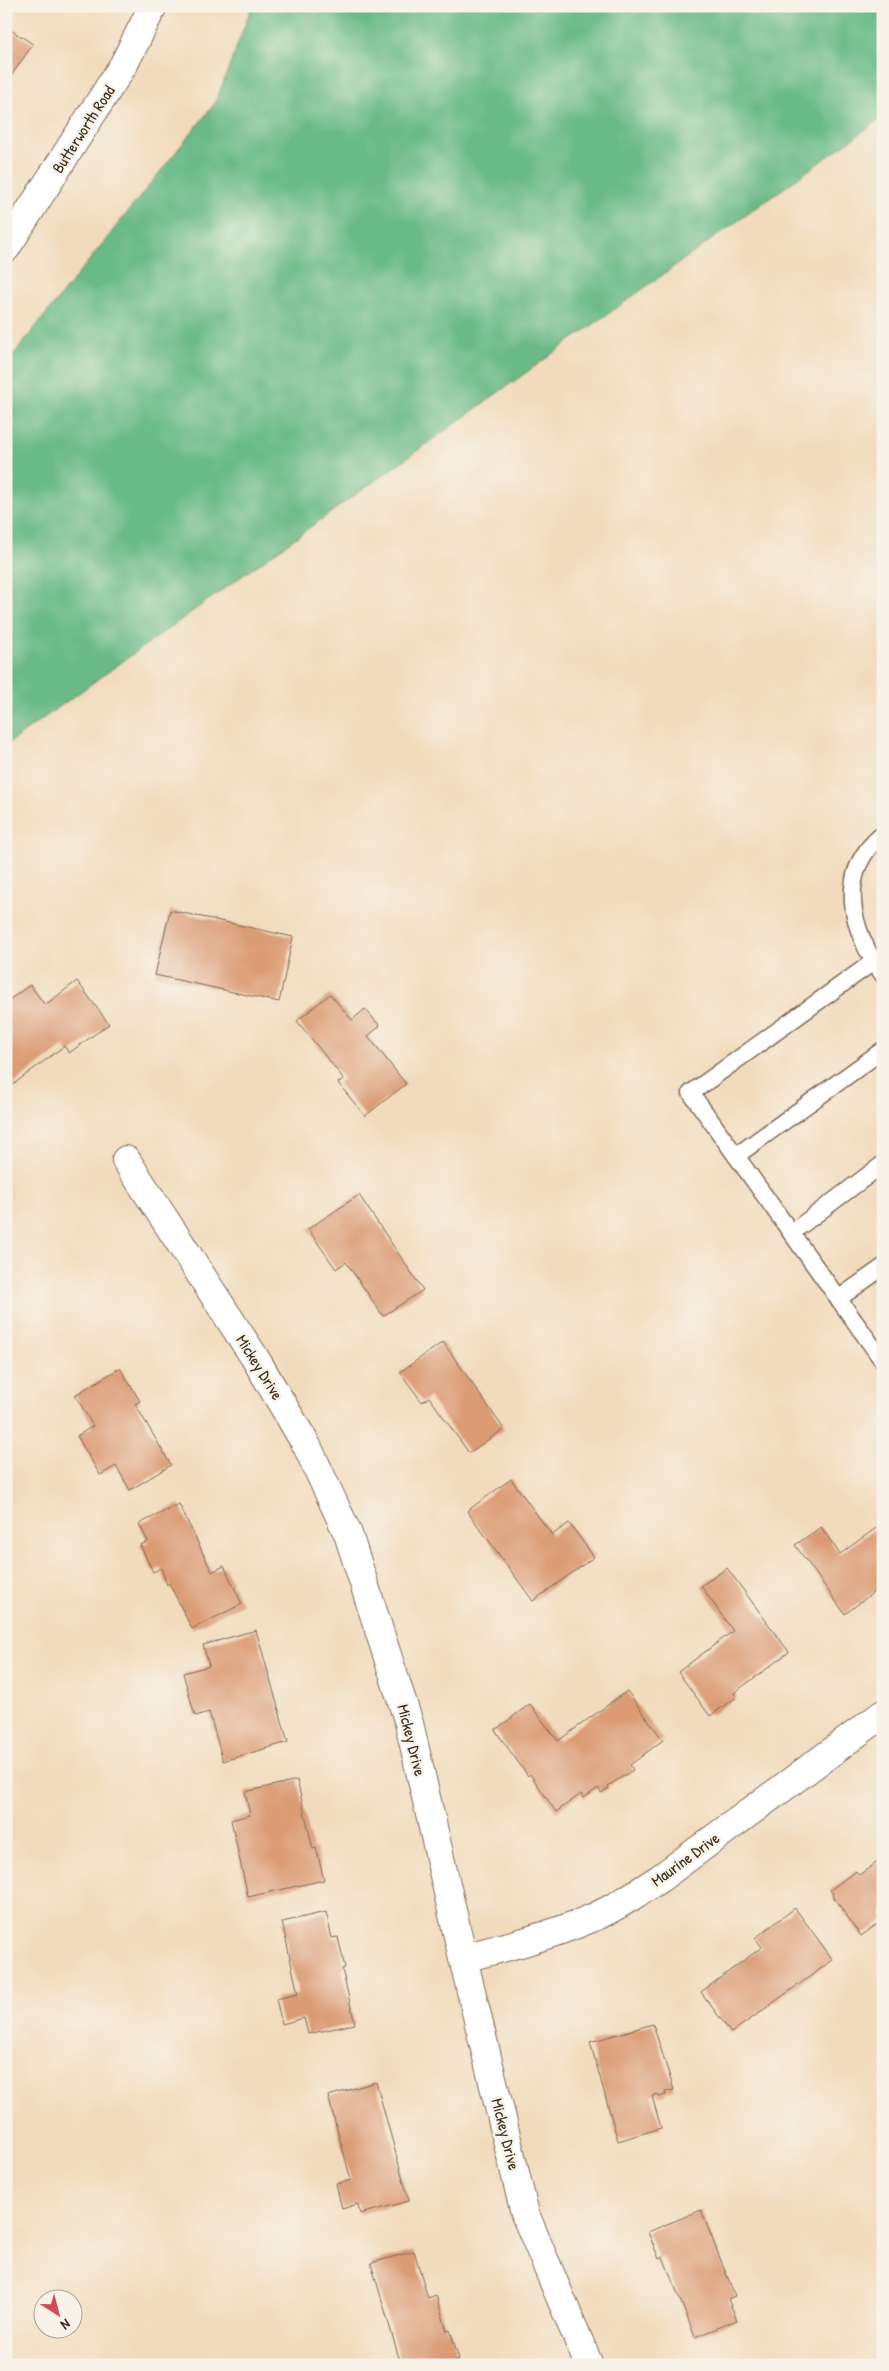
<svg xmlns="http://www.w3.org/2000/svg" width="889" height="2371" viewBox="0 0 889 2371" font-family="'Patrick Hand',sans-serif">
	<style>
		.forest { fill: #69ba86; stroke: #527252 }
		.building { fill: #db9b74 }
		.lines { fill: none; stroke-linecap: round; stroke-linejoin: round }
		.lane-casing { stroke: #7b6855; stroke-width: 19 }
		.street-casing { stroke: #7b6855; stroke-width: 30 }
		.lane { stroke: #fff; stroke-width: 16 }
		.street { stroke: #fff; stroke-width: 28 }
		.labels { text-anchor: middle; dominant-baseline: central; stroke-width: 5; stroke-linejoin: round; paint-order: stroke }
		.street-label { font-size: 16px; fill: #3b2a1e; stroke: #f7f3e8 }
	</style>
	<rect width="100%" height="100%" fill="#f7f3e8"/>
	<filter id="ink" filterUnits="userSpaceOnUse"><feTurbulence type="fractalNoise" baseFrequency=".02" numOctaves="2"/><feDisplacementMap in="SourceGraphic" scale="10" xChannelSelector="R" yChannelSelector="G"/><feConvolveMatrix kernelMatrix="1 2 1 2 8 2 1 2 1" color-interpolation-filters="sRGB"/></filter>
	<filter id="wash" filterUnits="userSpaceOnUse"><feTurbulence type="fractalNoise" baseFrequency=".0096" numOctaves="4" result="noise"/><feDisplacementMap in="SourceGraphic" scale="20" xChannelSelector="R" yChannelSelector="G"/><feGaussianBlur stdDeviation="1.12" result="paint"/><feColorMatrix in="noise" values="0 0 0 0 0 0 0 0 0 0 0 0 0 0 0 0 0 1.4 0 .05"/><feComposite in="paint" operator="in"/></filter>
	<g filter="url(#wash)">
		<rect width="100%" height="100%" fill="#f2dbbc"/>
		<path class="forest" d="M252,6H883V117L6,745V364L216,102Z"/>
		<g id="blocks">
			<g class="building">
				<path d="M6,27L33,44L6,83Z"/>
				<path d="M170,910L293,937L279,1002L155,975Z"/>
				<path d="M77,981L109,1024L69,1053L64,1046L11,1086L6,1080V1002L30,985L45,1005Z"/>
				<path d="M330,994L352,1020L365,1009L380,1026L368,1036L406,1084L365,1116L338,1083L344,1079L297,1021Z"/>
				<path d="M359,1195L423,1290L383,1316L346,1262L336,1269L308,1229Z"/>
				<path d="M443,1342L504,1429L469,1453L429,1397L422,1402L400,1372Z"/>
				<path d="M120,1368L140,1401L135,1404L171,1465L130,1490L116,1466L100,1475L77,1436L93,1426L75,1395Z"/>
				<path d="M511,1479L552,1535L569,1523L594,1557L533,1601L467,1511Z"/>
				<path d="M179,1504L212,1572L224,1566L242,1604L192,1629L169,1583L167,1585L161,1568L153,1572L140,1545L148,1542L139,1524Z"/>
				<path d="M883,1523V1585L845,1614L795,1545L821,1527L840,1554Z"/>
				<path d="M727,1568L789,1652L734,1693L737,1697L710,1716L678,1672L733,1631L701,1586Z"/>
				<path d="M256,1630L288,1742L223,1761L209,1712L195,1716L183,1673L209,1666L203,1645Z"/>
				<path d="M627,1691L663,1740L630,1765L633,1770L608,1786L609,1788L601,1793L598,1788L584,1798L581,1794L556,1812L530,1774L528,1776L495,1730L530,1704L558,1741Z"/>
				<path d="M297,1780L313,1849L316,1848L324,1880L248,1897L231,1820L250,1815L245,1792Z"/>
				<path d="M883,1858V1920L861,1936L832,1895L833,1894L830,1890L856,1871L859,1875Z"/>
				<path d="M795,1908L833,1960L731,2033L701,1992L762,1947L755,1938Z"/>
				<path d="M326,1912L332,1938L338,1937L345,1968L342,1969L355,2024L308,2034L304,2018L282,2024L276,1999L298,1994L282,1922Z"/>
				<path d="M653,2024L674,2090L665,2092L666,2095L659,2097L658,2094L652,2096L661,2128L618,2141L590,2042Z"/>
				<path d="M376,2082L409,2201L360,2214L358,2204L342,2209L336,2184L351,2180L328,2096Z"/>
				<path d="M701,2210L735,2296L728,2299L737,2320L695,2337L663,2257L659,2259L648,2232Z"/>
				<path d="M414,2251L428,2298L436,2295L447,2331L450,2330L459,2359L455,2360L456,2365H401L371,2263Z"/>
			</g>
		</g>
	</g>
	<g filter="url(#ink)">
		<use href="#blocks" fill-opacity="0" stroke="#7b6855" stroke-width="1"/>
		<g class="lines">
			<g class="lane-casing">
				<g id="lane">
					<path d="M883,834C835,872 851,931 883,975"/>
					<path d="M873,962L691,1093L883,1361"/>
					<path d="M736,1156L883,1050"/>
					<path d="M791,1233L883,1164"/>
					<path d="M838,1299L883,1267"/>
				</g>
			</g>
			<g class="street-casing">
				<g id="street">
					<path d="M6,248L124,64L153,6"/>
					<path d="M126,1160L255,1358L307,1446L348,1534L409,1723L463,1958L525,2214L589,2365"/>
					<path d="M463,1958C507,1947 550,1936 592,1918C616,1908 637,1893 659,1879L883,1714"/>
				</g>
			</g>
			<use href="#lane" class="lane"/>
			<use href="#street" class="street"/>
		</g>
	</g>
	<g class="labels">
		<g class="street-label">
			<text transform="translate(83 129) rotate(-57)">Butterworth Road</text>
			<text transform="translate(260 1367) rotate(58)">Mickey Drive</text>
			<text transform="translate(412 1740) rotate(76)">Mickey Drive</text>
			<text transform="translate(685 1859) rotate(-36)">Maurine Drive</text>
			<text transform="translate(506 2134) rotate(76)">Mickey Drive</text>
		</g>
	</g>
	<rect width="889" height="2371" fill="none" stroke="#f7f3e8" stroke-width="25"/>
	<g transform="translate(58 2314) rotate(144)"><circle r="24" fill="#f7f3e8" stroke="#aca397"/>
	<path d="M0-4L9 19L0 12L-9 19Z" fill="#d1495b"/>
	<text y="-8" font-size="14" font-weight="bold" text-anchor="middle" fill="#3b2a1e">N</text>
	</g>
</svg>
